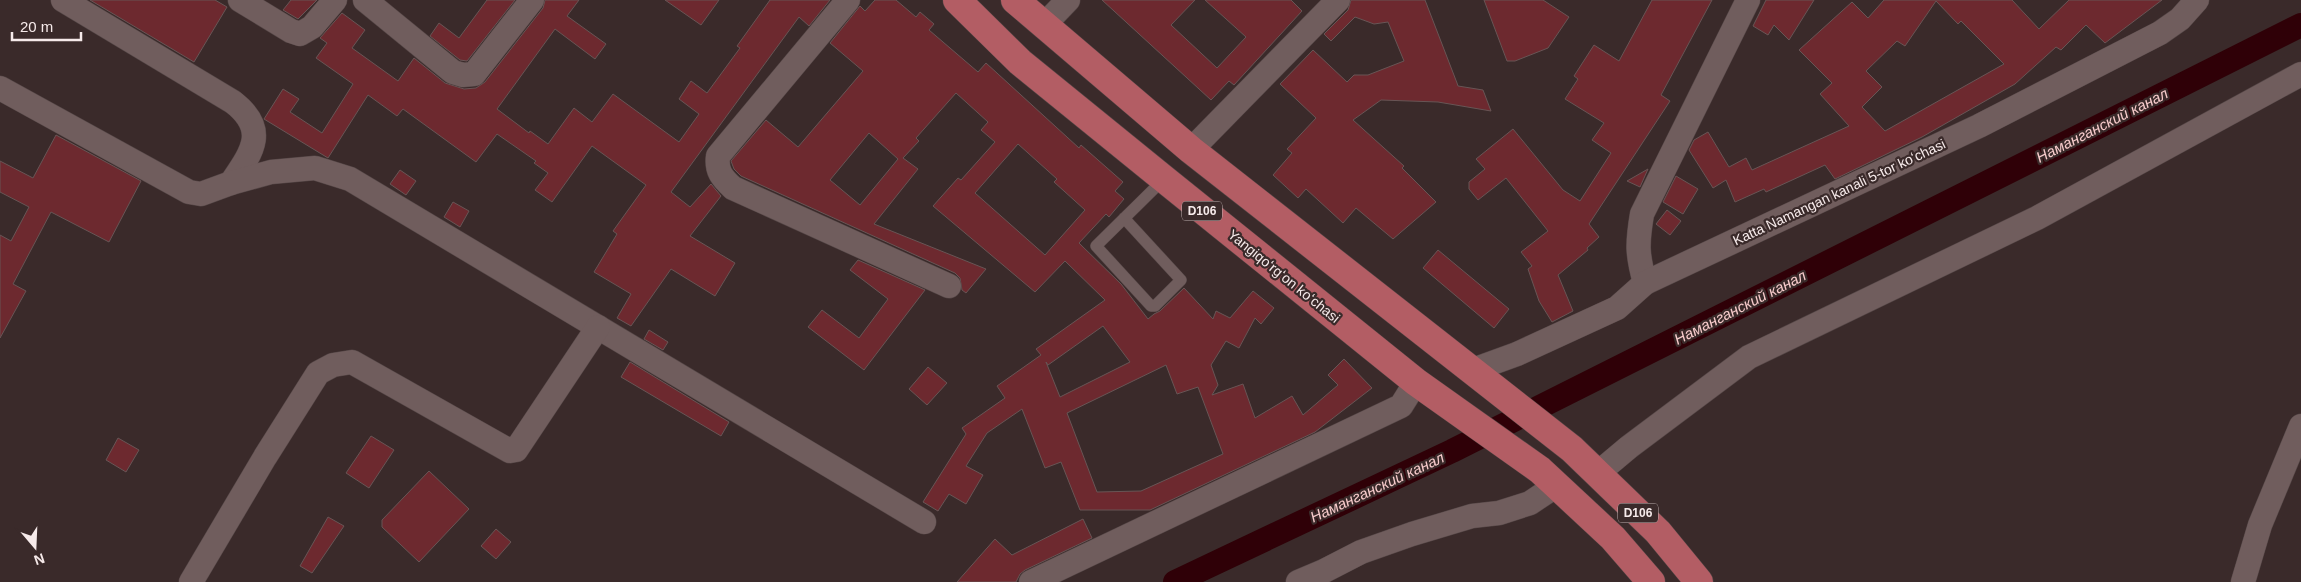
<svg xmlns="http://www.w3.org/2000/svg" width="2301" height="582" viewBox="0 0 2301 582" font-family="Arial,sans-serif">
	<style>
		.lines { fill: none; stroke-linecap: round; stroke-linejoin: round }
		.canal { stroke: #2f0007; stroke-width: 24 }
		.building { fill: #6d292f; stroke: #685555; fill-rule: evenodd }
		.lane-casing { stroke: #544646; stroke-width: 12 }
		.street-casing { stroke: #544646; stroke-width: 25 }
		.primary-casing { stroke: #544646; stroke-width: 29 }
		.lane { stroke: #705d5d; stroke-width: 11 }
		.street { stroke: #705d5d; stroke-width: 24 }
		.primary { stroke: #b35d64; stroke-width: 28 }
		.labels { text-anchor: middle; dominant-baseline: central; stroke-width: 4.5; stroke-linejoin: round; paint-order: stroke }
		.shield { fill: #3a2a2a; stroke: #beb0b0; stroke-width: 1 }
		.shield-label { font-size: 12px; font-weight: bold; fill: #f6eaea }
		.street-label { font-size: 14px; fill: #f6eaea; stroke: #3a2a2a }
		.water-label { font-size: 15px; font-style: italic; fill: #f8cccc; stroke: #3a2a2a }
	</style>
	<rect width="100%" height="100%" fill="#3a2a2a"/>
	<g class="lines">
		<path class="canal" d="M1175,582L1452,451L2301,25"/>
	</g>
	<g class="building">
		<path d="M90,0H215L227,7L194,62Z"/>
		<path d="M291,0H317L298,19L283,10Z"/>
		<path d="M487,0H515L467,61L460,60L430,36L439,23L459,38Z"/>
		<path d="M545,0H579L567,16L606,44L595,59L555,29L497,109L529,133L530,131L548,144L574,108L592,122L613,94L679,142L699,114L679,99L691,81L707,93L740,48L737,46L770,0H830L809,26L799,17L671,192L690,207L711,184L721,196L690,236L735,263L715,296L671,269L631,326L617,318L631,294L594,272L617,234L613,231L646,185L592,146L552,202L535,190L548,173L534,163L536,161L497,134L476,162L403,109L397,116L368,95L328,158L264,119L283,89L299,99L290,112L322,133L353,84L316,58L327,43L320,38L342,13L365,30L352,48L398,81L414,58L445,83L464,89L476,88L485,82L543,8Z"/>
		<path d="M665,0H719L701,25Z"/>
		<path d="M875,0H896L916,17L920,12L934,24L929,30L978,72L986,63L1079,148L1081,145L1123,182L1115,191L1124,199L1109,217L1106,214L1079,243L1121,284L1148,319L1154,314L1160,311L1184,288L1213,319L1216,311L1230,318L1253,291L1274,308L1261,324L1255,318L1239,348L1226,341L1211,365L1218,385L1212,395L1243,384L1255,418L1292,396L1303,415L1338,385L1328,375L1344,359L1372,388L1315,432L1150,510H1080L1061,462L1045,468L1022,409L987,433L966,466L983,475L966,504L949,494L938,511L923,502L966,434L962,428L1005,398L997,386L1041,355L1036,349L1105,300L1065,261L1035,292L933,206L958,178L961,180L995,142L981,130L988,122L956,93L916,138L919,141L903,158L918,169L874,224L986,269L966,293L962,290L960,278L955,273L741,176L734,169L731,161L766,120L798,147L863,71L830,43L860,6L865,11ZM869,133L898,159L860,205L830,180ZM1018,144L1057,179L1054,182L1085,210L1045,255L975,193ZM1103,326L1130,362L1060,397L1046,362L1048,365ZM1166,365L1177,394L1198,387L1223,454L1141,491L1097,492L1067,413Z"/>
		<path d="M1102,0H1195L1171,25L1217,68L1246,37L1205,0H1291L1302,11L1234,85L1229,81L1211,100Z"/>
		<path d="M1351,0H1425L1457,83L1458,86L1483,90L1491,111L1438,102L1381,100L1353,120L1404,166L1402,168L1436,202L1393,239L1356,208L1343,223L1306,189L1298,198L1273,175L1292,153L1287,149L1316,118L1280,84L1313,50L1347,82L1354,75H1368L1404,61L1388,22L1374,24L1355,17L1331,41L1324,34L1348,10Z"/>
		<path d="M1484,0H1543L1569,17L1548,48L1515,61H1507Z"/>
		<path d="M1652,0H1712L1661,95L1670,101L1589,224L1599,237L1587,248L1588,250L1558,275L1573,311L1552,322L1539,301L1528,269L1532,266L1521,252L1548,231L1506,178L1478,200L1469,189V182L1485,169L1476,159L1513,129L1563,190L1580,201L1611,153L1592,140L1604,123L1565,99L1578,79L1574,76L1594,45L1619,61Z"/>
		<path d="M1766,0H1814L1789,40L1774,25L1768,35L1753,26Z"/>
		<path d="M1884,0H2012L2039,29L2069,0H2162L2105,43L2086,25L2061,50L2056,47L2015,84L1922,137L1835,179L1825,165L1766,192L1764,189L1735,202L1726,180L1713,188L1689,150L1694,140L1708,132L1729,167L1746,158L1752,170L1849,126L1820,94L1832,83L1799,50L1852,2L1868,18ZM1936,1L1958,24L1961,21L2004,64L1885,131L1862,107L1882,87L1866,71L1897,41L1905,46Z"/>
		<path d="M56,135L141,181L109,242L51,212L13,284L26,291L0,338V235L11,241L29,207L0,192V161L33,178Z"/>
		<path d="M1648,169L1640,187L1627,181Z"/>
		<path d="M400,170L416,181L406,195L390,184Z"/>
		<path d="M1676,176L1698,189L1683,214L1663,202Z"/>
		<path d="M453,202L469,211L460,227L444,217Z"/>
		<path d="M1667,210L1681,221L1670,235L1656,224Z"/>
		<path d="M1438,250L1509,309L1494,328L1423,268Z"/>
		<path d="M858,260L925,290L864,370L808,327L822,310L859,338L888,299L850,270Z"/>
		<path d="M649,330L668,342L663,350L644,339Z"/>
		<path d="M630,362L729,422L721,436L621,377Z"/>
		<path d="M928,367L947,383L927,405L909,389Z"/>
		<path d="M371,436L394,450L369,488L346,473Z"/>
		<path d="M118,438L139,450L126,472L106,460Z"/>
		<path d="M429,471L469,509L419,562L382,527V520Z"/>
		<path d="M328,517L344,526L312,573L300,566Z"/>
		<path d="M1083,519L1092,538L1025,570L1020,574L1016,582H957L995,539L1012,555Z"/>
		<path d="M496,529L511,542L496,559L481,546Z"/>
	</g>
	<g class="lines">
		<g class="lane-casing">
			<path id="lane" d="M1124,218L1181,280L1155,306H1151L1096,246L1164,179"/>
		</g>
		<g class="street-casing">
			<g id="street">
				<path d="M63,0L233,102C269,130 252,152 231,183"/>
				<path d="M240,0L291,31L300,34L312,27L335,0"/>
				<path d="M365,0L453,72L463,75L474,74L532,0"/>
				<path d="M848,0L718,156C716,171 722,178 733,188L949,286"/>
				<path d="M1044,25L1068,0"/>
				<path d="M0,88L189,192L201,194L231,183L271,172L315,168L350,179L924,522"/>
				<path d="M1191,150L1338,0"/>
				<path d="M1645,283C1637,254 1637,244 1642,214L1748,0"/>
				<path d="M1473,370L1517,354L1617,308L1645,283L1979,126L2160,33L2180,19L2197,0"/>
				<path d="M1598,473L1629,447L1749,357L2037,218L2301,74"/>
				<path d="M191,582L265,457L318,373L333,365L352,362L510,451L516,450L598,327"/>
				<path d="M1031,582L1401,406L1416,382"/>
				<path d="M1298,582L1324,571L1361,552L1412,534L1472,516L1499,513L1530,503L1557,485"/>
				<path d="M2243,582L2260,525L2301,426"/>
			</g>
		</g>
		<g class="primary-casing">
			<g id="primary">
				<path d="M957,0L1020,62L1164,179L1416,382L1540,470L1613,538L1651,582"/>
				<path d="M1015,0L1191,150L1572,449L1658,532L1699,582"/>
			</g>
		</g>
		<use href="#lane" class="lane"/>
		<use href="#street" class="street"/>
		<use href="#primary" class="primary"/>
	</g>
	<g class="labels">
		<g class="shield">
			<rect x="1182" y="201.5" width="40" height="19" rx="4"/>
			<rect x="1618" y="503.5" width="40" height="19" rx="4"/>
		</g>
		<g class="shield-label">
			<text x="1202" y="211">D106</text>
			<text x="1638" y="513">D106</text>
		</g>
		<g class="street-label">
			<text transform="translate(1839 192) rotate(-25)">Katta Namangan kanali 5-tor koʻchasi</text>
			<text transform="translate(1284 276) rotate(39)">Yangiqoʻrgʻon koʻchasi</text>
		</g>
		<g class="water-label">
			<text transform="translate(2102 125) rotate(-27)">Наманганский канал</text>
			<text transform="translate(1740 307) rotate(-27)">Наманганский канал</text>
			<text transform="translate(1377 487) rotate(-25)">Наманганский канал</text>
		</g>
	</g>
	<g transform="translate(35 547) rotate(161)" stroke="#3a2a2a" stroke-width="4" paint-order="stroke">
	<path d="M0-4L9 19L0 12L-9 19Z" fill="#f6eaea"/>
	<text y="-8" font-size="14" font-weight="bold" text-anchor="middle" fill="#f6eaea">N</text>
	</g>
	<path d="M12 32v8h69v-8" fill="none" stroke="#f6eaea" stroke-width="2.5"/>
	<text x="20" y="32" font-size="15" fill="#f6eaea" stroke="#3a2a2a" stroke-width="4" paint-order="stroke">20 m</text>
</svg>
